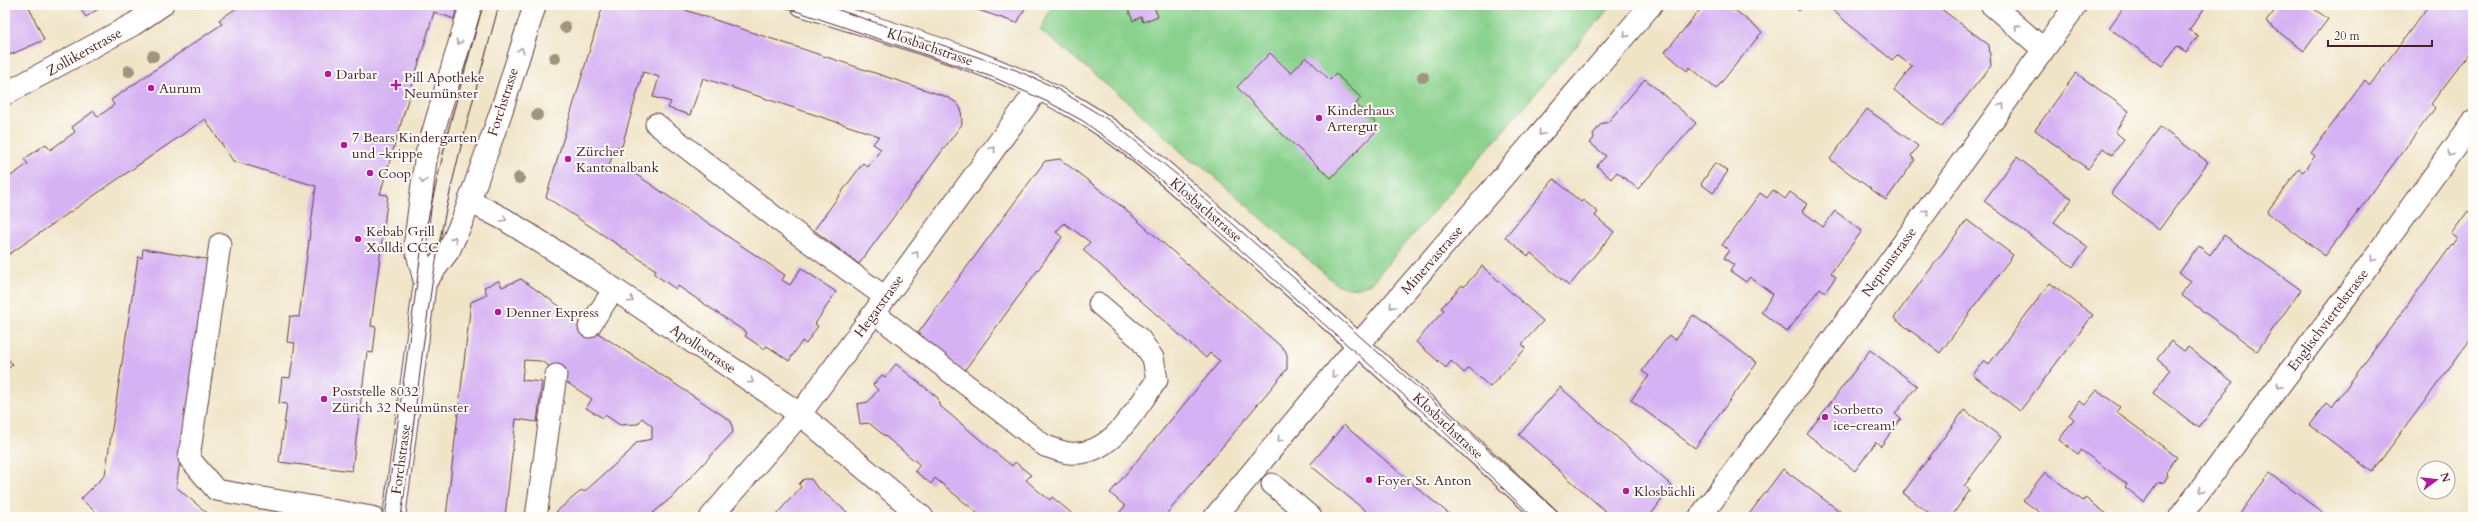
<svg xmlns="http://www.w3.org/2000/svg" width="2478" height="522" viewBox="0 0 2478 522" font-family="Cardo,serif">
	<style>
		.green { fill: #89d18d; stroke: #6a785c }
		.building { fill: #d5b2f3 }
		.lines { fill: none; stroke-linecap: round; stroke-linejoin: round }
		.service-casing { stroke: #633d42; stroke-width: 23 }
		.minor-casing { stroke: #633d42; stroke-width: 24 }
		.tertiary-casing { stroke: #633d42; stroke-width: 24 }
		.secondary-casing { stroke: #633d42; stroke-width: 24 }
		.service { stroke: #fff; stroke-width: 21 }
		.minor { stroke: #fff; stroke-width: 22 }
		.tertiary { stroke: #fff; stroke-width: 22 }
		.secondary { stroke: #fff; stroke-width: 22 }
		.tram { stroke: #4a1f2b; stroke-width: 1 }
		.tree { fill: #9f9581 }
		.oneway { stroke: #ae9aa0 }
		.poi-dot { fill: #b5179e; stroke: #fdfcf7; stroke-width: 1.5 }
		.labels { text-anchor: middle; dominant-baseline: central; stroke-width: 4; stroke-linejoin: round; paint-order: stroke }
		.street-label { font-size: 14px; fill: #4a1f2b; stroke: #fdfcf7 }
		.poi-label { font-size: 14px; fill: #4a1f2b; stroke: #fdfcf7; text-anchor: start }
	</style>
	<rect width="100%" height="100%" fill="#fdfcf7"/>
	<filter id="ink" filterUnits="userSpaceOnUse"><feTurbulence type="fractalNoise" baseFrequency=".025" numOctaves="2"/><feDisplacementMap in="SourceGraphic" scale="8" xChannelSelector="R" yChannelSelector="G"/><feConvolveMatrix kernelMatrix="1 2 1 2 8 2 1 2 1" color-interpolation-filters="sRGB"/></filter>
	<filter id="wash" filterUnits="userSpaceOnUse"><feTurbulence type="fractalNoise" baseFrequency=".012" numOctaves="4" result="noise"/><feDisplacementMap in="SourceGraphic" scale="16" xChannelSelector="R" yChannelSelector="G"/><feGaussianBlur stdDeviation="0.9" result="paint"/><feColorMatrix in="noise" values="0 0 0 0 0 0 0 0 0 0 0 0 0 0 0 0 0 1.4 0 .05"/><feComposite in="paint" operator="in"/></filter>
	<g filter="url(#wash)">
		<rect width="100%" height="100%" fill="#f0e4c7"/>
		<path class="green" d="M1053,5H1612L1374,280C1362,290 1349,291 1335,283L1201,165L1190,160L1126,100L1040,30Z"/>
		<g id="blocks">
			<g class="building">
				<path d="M5,5H28L44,40L5,57Z"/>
				<path d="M78,5H104L86,17Z"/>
				<path d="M241,5L244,9L249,5H458L454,19L434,12L380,194L388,195L371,326L376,327L373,353L367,352L352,471L279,462L287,404L279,403L282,377L290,378L295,343L287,342L290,316L299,317L316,186L233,161L205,119L5,257V180L28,164L24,159L46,144L50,150L75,132L72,127L94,111L98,117L114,105L111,100L222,24L219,20Z"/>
				<path d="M603,5H670L947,97L957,103L961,109L962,124L859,264L814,230L863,163L868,167L881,149L873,144L879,136L703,78L690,115L668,108L671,102L653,97L659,77L643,72L622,146L615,147L608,169L617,173L622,165L785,275L782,280L790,285L801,268L836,292L815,324L818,326L806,344L802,341L789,361L767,346L764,349L745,336L747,333L678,286L676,289L654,274L656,270L546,197Z"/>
				<path d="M963,5H1027L1017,23Z"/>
				<path d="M1126,5H1153L1158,16L1143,22L1141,17L1133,21Z"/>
				<path d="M1704,5H1726L1733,11L1735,10L1762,32L1716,89L1690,67L1687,71L1665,52Z"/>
				<path d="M1792,5H1804L1799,11Z"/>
				<path d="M1829,5H1936L1989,45L1991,66L1942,127L1894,90L1912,66L1897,55L1892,60L1860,34L1828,6Z"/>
				<path d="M2125,5H2199L2204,9L2189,30L2198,36L2186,52L2177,46L2162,66L2109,28Z"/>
				<path d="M2279,5H2309L2328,19L2304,51L2266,22Z"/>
				<path d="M2429,5H2473V48L2431,104L2435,108L2325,256L2267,212L2299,169L2303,172L2315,156L2311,153L2365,80L2370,85Z"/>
				<path d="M1270,53L1291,73L1306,57L1330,80L1336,74L1361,98L1356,104L1380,127L1331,178L1281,133L1237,87Z"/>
				<path d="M2076,73L2129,111L2115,132L2124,139L2112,155L2103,148L2088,169L2035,130Z"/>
				<path d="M1645,79L1696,123L1638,189L1617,172L1611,179L1597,166L1606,156L1590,143L1594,138L1593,134L1601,124L1608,122Z"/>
				<path d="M1867,109L1918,146L1911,156L1915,160L1886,200L1830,159Z"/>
				<path d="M2160,127L2208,162L2159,230L2111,193Z"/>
				<path d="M2017,157L2072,199L2054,222L2088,247L2073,267L1984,201Z"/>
				<path d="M1060,159L1121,206L1285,350L1287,355V369L1164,517H1116L1125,506L1110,493L1220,361L1210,353L1206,358L1083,250L1090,242L1064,223L1056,232L1062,237L964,371L916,336L1045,161Z"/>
				<path d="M1715,163L1728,171L1713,193L1701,184Z"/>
				<path d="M1554,179L1581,202L1583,200L1598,212L1595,216L1614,232L1569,286L1531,253L1528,256L1505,237Z"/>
				<path d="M1773,190L1785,199L1790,192L1807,204L1802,211L1823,227L1835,211L1862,231L1831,273L1836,277L1825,292L1820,288L1787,332L1761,312L1773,294L1750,277L1746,282L1730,271L1734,265L1724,258L1729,250L1722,245L1760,193L1767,198Z"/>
				<path d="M2468,211L2473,215V336L2372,472L2310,425L2327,403L2332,407L2457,238L2451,234Z"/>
				<path d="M1967,220L2013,255L1940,353L1894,318Z"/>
				<path d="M2224,235L2301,290L2257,351L2181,295L2191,281L2179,273L2199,246L2210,255Z"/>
				<path d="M143,249L212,260L176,487L212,517H101L81,499L105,475L138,257L142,258Z"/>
				<path d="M1482,266L1543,321L1522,344L1526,348L1490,387L1469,368L1464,373L1451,361L1446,368L1416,342L1444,310L1441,308L1462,285L1464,287Z"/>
				<path d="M521,279L589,327L731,421L733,432L671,498L653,513L655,517H556L557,511L582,490L584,492L630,451L637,442L652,439V426L642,418L638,424L620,425L605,415L603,418L586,408L592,399L549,371L551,367L541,361L524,360L522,380L542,382L537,422L516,419L505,517H446L471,302L487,295L484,287L499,281L502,287Z"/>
				<path d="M2050,283L2093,315L2020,411L1973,375L1984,360L1989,364Z"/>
				<path d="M1693,315L1757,363L1695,448L1631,400L1649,376L1642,371L1669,335L1675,340Z"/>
				<path d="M2171,341L2184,351L2188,347L2233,382L2199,428L2153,393L2170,370L2157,359Z"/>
				<path d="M1870,350L1917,386L1895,414L1901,419L1881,446L1876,442L1855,471L1807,434Z"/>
				<path d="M5,357L13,364L5,372Z"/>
				<path d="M896,364L938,398L939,405L990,448L1012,466L1015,462L1031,475L1026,480L1037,490L1050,500L1052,497L1076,517H982L935,478L931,484L915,471L920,465L869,423L860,424L857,404L868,402L878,390L873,385L882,375L885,377Z"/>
				<path d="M1560,387L1672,486L1649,517H1612L1519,435Z"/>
				<path d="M2097,390L2120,407L2116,412L2177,457L2166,472L2167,477L2164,482L2158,483L2144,502L2125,487L2127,484L2081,450L2078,454L2059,440L2074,419L2069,415L2079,401L2085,405Z"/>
				<path d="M1964,410L2001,437L1964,486L1970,490L1951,517H1934L1903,493Z"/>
				<path d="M1344,425L1427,496L1453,517H1373L1310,465Z"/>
				<path d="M1783,469L1841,512L1837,517H1747Z"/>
				<path d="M2045,472L2083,501L2085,498L2107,514L2105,517H2042L2043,515L2023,500Z"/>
				<path d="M2270,473L2328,517H2237Z"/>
				<path d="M804,479H811L816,486L853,517H774L801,487L799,484Z"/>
				<path d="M5,508L14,517H5Z"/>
			</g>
		</g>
	</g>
	<g filter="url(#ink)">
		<use href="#blocks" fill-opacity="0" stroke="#633d42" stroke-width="1"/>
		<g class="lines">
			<g class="service-casing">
				<g id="service">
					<path d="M656,124L781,222L885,297"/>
					<path d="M220,244L189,458L216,490L372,517"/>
					<path d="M874,313L1045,446C1053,448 1061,452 1069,453C1111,458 1136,408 1157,380L1153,358L1140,339L1099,304"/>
					<path d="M589,327L614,289"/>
					<path d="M1272,484L1311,517"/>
					<path d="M536,517L556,375"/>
				</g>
			</g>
			<g class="minor-casing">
				<g id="minor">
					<path d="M1992,5L2043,49"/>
					<path d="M469,201L504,219L587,271L800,414L922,517"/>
					<path d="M711,517L800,414L1038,89"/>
					<path d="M1215,517L1359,344L1651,5"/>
					<path d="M1700,517L1862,300L2076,5"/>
					<path d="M2180,517L2348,294L2473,122"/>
				</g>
			</g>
			<g class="tertiary-casing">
				<g id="tertiary">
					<path d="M802,5C894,35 992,60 1077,109C1139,145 1192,198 1246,245C1348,334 1447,425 1547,517"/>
					<path d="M5,94L134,24L162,5"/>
				</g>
			</g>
			<g class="secondary-casing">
				<g id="secondary">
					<path d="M425,282L449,250L463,219L501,112L535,5"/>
					<path d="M394,517L425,282L415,244L426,156L471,5"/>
				</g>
			</g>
			<use href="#service" class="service"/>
			<use href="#minor" class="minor"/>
			<use href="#tertiary" class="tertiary"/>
			<use href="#secondary" class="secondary"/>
			<g class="tram">
				<path d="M778,5L995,78L1050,103L1083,121L1117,146L1172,189L1434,422L1533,517"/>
				<path d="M824,5L1016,70L1054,87L1112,122L1181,178L1564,517"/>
				<path d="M385,517L422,245L450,124L483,5"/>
				<path d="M401,517C413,439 420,361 432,284C447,189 474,97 499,5"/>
			</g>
		</g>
		<g class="tree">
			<circle cx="565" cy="27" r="6"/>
			<circle cx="153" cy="56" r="6"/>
			<circle cx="555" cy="58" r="6"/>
			<circle cx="129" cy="71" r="6"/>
			<circle cx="1423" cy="77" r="6"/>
			<circle cx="537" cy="115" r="6"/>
			<circle cx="519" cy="178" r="6"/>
		</g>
		<defs><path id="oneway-chevron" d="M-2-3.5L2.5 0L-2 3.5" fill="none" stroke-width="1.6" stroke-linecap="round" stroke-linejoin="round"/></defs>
		<g class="oneway">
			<use href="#oneway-chevron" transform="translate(2017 27) rotate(-139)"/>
			<use href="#oneway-chevron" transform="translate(1626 35) rotate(131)"/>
			<use href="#oneway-chevron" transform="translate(459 42) rotate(107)"/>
			<use href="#oneway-chevron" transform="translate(521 50) rotate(-73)"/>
			<use href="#oneway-chevron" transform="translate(2002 106) rotate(-54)"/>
			<use href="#oneway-chevron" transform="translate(1541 133) rotate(131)"/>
			<use href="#oneway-chevron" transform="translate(993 149) rotate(-54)"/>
			<use href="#oneway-chevron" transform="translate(2450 154) rotate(126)"/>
			<use href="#oneway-chevron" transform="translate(423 181) rotate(97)"/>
			<use href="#oneway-chevron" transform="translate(1926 212) rotate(-54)"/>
			<use href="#oneway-chevron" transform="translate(504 219) rotate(30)"/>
			<use href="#oneway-chevron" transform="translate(454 239) rotate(-65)"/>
			<use href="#oneway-chevron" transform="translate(916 254) rotate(-54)"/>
			<use href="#oneway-chevron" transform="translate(2373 259) rotate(126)"/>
			<use href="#oneway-chevron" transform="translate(631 300) rotate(34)"/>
			<use href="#oneway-chevron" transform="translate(1392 306) rotate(131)"/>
			<use href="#oneway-chevron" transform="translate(1334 375) rotate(130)"/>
			<use href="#oneway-chevron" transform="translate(751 381) rotate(34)"/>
			<use href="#oneway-chevron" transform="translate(2279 386) rotate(127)"/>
			<use href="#oneway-chevron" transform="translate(1280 439) rotate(130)"/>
			<use href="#oneway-chevron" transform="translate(2201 490) rotate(127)"/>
		</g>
	</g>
	<g class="poi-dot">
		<circle cx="328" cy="74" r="4"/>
		<path d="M394 79h4v4h4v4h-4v4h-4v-4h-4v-4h4z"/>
		<circle cx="151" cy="88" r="4"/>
		<circle cx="1319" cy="118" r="4"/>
		<circle cx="344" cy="145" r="4"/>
		<circle cx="568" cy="159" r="4"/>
		<circle cx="370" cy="173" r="4"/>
		<circle cx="358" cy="239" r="4"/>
		<circle cx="498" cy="312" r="4"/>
		<circle cx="324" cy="399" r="4"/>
		<circle cx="1825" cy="417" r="4"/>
		<circle cx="1369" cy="480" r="4"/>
		<circle cx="1626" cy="491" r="4"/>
	</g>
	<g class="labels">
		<g class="street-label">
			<text transform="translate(930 47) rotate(19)">Klosbachstrasse</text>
			<text transform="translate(84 52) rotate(-29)">Zollikerstrasse</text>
			<text transform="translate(503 102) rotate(-72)">Forchstrasse</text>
			<text transform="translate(1206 210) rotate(41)">Klosbachstrasse</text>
			<text transform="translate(1432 260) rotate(-49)">Minervastrasse</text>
			<text transform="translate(1889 262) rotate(-54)">Neptunstrasse</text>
			<text transform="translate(879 306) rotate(-54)">Hegarstrasse</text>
			<text transform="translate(2328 320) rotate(-53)">Englischviertelstrasse</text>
			<text transform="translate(703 349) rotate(34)">Apollostrasse</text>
			<text transform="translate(1448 426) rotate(43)">Klosbachstrasse</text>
			<text transform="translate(401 459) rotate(-82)">Forchstrasse</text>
		</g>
		<g class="poi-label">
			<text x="336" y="74">Darbar</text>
			<text x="404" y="77">Pill Apotheke<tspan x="404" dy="16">Neumünster</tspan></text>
			<text x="159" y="88">Aurum</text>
			<text x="1327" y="110">Kinderhaus<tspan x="1327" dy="16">Artergut</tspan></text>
			<text x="352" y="137">7 Bears Kindergarten<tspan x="352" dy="16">und -krippe</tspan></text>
			<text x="576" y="151">Zürcher<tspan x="576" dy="16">Kantonalbank</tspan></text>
			<text x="378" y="173">Coop</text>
			<text x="366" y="231">Kebab Grill<tspan x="366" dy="16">Xolldi CCC</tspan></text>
			<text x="506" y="312">Denner Express</text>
			<text x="332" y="391">Poststelle 8032<tspan x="332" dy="16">Zürich 32 Neumünster</tspan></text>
			<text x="1833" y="409">Sorbetto<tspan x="1833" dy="16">ice-cream!</tspan></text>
			<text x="1377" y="480">Foyer St. Anton</text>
			<text x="1634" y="491">Klosbächli</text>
		</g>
	</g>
	<rect width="2478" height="522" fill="none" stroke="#fdfcf7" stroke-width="20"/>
	<g transform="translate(2436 480) rotate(75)"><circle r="19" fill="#fdfcf7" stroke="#b5a4a5"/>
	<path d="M0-3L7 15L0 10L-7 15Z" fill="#b5179e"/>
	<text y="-6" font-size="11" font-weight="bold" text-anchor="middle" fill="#4a1f2b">N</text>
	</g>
	<path d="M2328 40v6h104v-6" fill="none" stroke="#4a1f2b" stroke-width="2"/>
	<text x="2334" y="40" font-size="12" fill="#4a1f2b" stroke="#fdfcf7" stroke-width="3" paint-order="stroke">20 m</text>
</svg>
